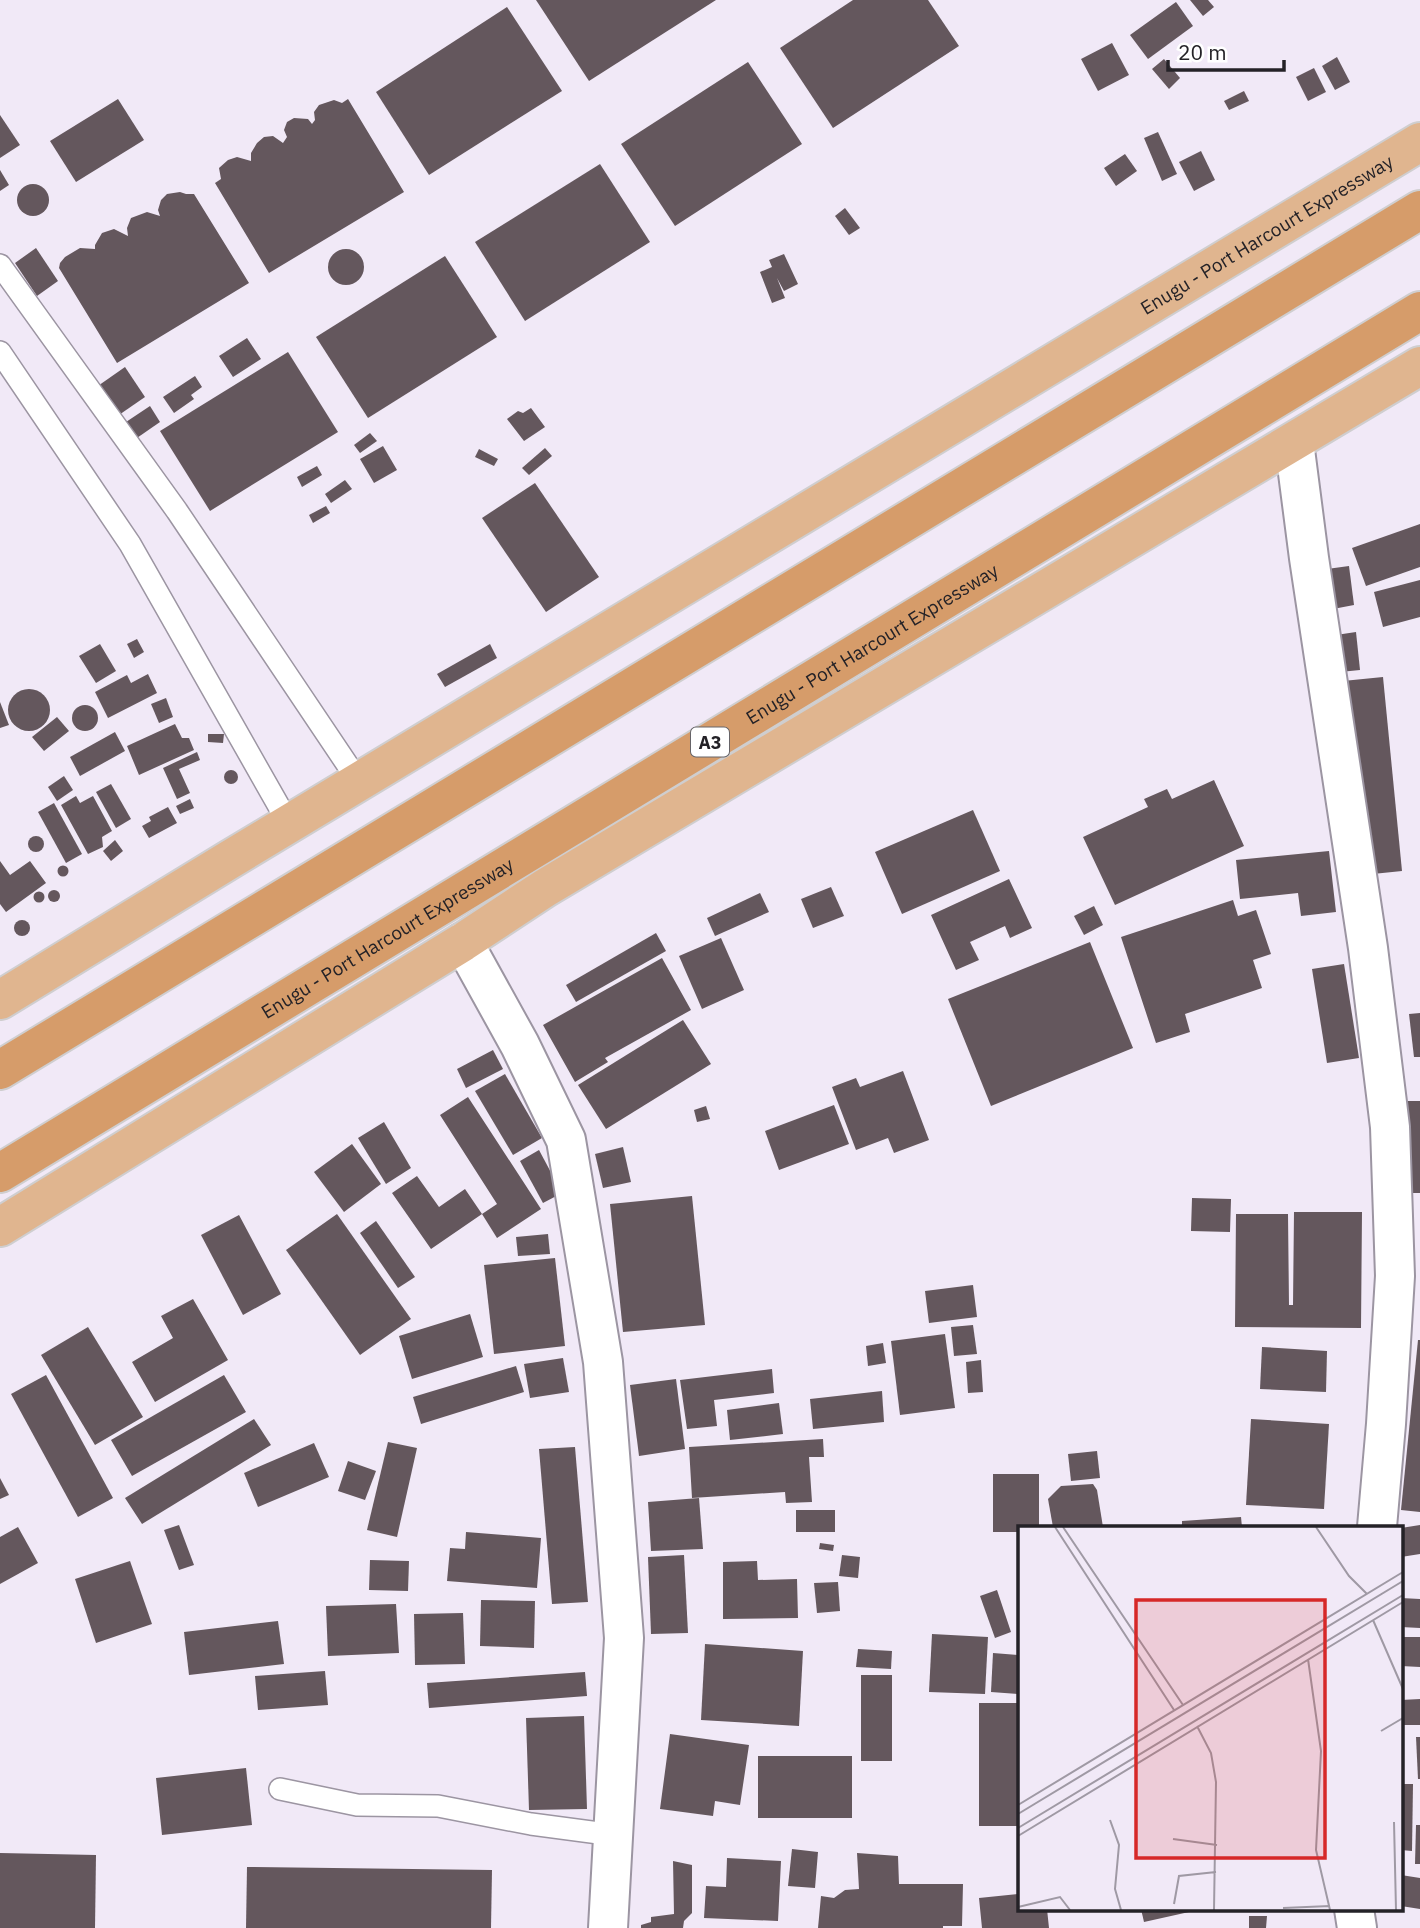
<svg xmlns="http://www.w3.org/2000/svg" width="1420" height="1928" viewBox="0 0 1420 1928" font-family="'IBM Plex Sans',sans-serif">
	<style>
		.building { fill: #64575d }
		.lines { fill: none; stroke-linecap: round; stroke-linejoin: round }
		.service-casing { stroke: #9c95a2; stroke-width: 24 }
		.minor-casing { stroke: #9c95a2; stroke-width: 42 }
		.primary-casing { stroke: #cfcecf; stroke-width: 42 }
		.trunk-casing { stroke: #cfcecf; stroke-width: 42 }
		.service { stroke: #fff; stroke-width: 21 }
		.minor { stroke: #fff; stroke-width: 38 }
		.primary { stroke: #e0b58f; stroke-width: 38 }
		.trunk { stroke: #d69c6a; stroke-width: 38 }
		.labels { text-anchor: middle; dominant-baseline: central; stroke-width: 7; stroke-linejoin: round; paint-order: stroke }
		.shield { fill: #fff; stroke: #666468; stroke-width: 2 }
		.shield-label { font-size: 18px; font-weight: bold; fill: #242227 }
		.street-label { font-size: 19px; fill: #242227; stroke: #fff }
		.inset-road { fill: none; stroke: #9f99a4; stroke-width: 2 }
		.view { fill: #d62828; fill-opacity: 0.15; stroke: #d62828; stroke-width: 3.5 }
		.inset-edge { fill: none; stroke: #242227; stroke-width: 3.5 }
	</style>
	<rect width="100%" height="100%" fill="#f1e9f7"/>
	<g class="building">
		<path d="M536,0H716L589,81Z"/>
		<path d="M853,0H928L959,46L833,128L780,48Z"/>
		<path d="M1190,0H1208L1214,7L1203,16Z"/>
		<path d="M1176,2L1193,26L1148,59L1130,35Z"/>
		<path d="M507,7L562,91L429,175L376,92Z"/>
		<path d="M1112,43L1129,75L1098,91L1081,59Z"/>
		<path d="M1337,57L1350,82L1335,90L1322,66Z"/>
		<path d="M1164,59L1180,78L1169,89L1152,69Z"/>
		<path d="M748,62L802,144L675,226L621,144Z"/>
		<path d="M1314,68L1326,92L1308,101L1296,77Z"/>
		<path d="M1244,91L1249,101L1229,110L1224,101Z"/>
		<path d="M118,99L144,140L76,182L50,141Z"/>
		<path d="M348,99L404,192L269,273L215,183L221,179L219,168L228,160L237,157L251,161V153L257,143L264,137L273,136L283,143L287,137L284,130L287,122L294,118L308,119L312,124L315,120L314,112L319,105L334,100L342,103Z"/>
		<path d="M0,115L20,145L0,158Z"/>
		<path d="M1158,132L1177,174L1162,181L1144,138Z"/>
		<path d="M1201,151L1215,180L1194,191L1179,162Z"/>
		<path d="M1125,154L1137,171L1116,186L1104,168Z"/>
		<path d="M600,164L650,242L525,321L475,242Z"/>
		<path d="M0,170L9,185L0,191Z"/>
		<circle cx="33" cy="200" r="16"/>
		<path d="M180,192L186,194H194L249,283L117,363L59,268L60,263L65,257L80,248L95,249V245L102,233L114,229L128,236L127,228L131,218L147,212L160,216L158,210L161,200L167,194Z"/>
		<path d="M845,208L860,228L849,235L835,216Z"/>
		<path d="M36,248L58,281L37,296L15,263Z"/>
		<circle cx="346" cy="267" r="18"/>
		<path d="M784,254L798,284L784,291L777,278L785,298L772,303L760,272L772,267L769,260Z"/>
		<path d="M445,256L497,337L368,418L316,337Z"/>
		<path d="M247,338L261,359L233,377L219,356Z"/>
		<path d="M288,352L338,432L210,511L160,431Z"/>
		<path d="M125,367L145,397L116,417L95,388Z"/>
		<path d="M195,376L202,387L191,395L194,399L174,413L163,397Z"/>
		<path d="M150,406L160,422L134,440L123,424Z"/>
		<path d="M531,408L545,427L524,441L507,419L518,411L523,413Z"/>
		<path d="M370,433L377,441L360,453L354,445Z"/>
		<path d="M383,446L397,470L374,483L360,459Z"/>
		<path d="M545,448L552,456L529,475L522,468Z"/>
		<path d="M479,449L498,459L494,466L475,457Z"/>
		<path d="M317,466L322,475L302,487L297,477Z"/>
		<path d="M345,480L352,489L331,503L325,494Z"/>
		<path d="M535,483L599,577L546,612L482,518Z"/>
		<path d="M326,506L330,513L313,523L309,515Z"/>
		<path d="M1420,524V567L1366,586L1352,548Z"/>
		<path d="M1349,566L1354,605L1333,609L1327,569Z"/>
		<path d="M1420,580V617L1383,627L1374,592Z"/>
		<path d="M1356,632L1360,670L1340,672L1336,635Z"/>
		<path d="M137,639L144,652L134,658L127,644Z"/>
		<path d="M100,644L116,671L96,683L79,656Z"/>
		<path d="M490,644L497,658L445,687L437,674Z"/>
		<path d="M148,674L157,693L108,718L95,692L127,675L131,683Z"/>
		<path d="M1383,677L1402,871L1363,875L1343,681Z"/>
		<circle cx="29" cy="710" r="21"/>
		<path d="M166,698L173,717L159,723L151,704Z"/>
		<path d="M0,702L9,725L0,728Z"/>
		<circle cx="85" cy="718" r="13"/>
		<path d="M57,717L69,731L44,751L32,737Z"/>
		<path d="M175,724L182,738H189L194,750L139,775L127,746Z"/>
		<path d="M115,732L125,751L80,776L70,757Z"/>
		<path d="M208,734H224L223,743L208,742Z"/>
		<path d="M197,752L200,760L179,769L190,793L177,799L163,768Z"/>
		<circle cx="231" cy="777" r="7"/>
		<path d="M64,776L73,790L57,801L48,787Z"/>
		<path d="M1214,780L1244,846L1115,905L1083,837L1148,807L1144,799L1167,789L1172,799Z"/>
		<path d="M111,784L131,819L116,828L96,792Z"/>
		<path d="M76,796L80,803L93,796L112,831L102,837L103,847L88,854L61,805Z"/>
		<path d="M190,799L194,808L180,814L176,806Z"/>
		<path d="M54,803L82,854L66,863L38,812Z"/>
		<path d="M168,807L177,823L149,838L142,826L151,821L149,817Z"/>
		<path d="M973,810L1000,871L902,914L875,852Z"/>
		<circle cx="36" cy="844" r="8"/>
		<path d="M115,840L123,851L111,861L103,851Z"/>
		<path d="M1329,851L1336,912L1301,916L1298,893L1240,899L1236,860Z"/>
		<path d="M0,861L10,875L30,861L46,883L6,912L0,904Z"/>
		<circle cx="63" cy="871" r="5.5"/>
		<path d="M1009,879L1032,928L1010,938L1005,926L970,942L979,960L956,970L931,915Z"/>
		<path d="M831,887L844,916L813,928L801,899Z"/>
		<circle cx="54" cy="896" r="6"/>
		<circle cx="39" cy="897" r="5.5"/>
		<path d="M760,893L769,912L715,936L707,918Z"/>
		<path d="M1233,900L1238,916L1256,910L1271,954L1253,960L1262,988L1185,1014L1190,1032L1156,1043L1121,937Z"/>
		<path d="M1094,906L1103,925L1084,935L1074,916Z"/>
		<circle cx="22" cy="928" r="8"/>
		<path d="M656,933L666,951L576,1002L566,985Z"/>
		<path d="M721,938L744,990L702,1009L679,956Z"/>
		<path d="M1090,942L1133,1048L991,1106L948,999Z"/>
		<path d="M662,958L691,1010L605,1058L608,1062L575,1082L543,1025Z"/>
		<path d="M1344,964L1359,1058L1327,1063L1312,969Z"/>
		<path d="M1420,1013V1057H1414L1409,1014Z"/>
		<path d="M683,1020L711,1064L606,1129L578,1085Z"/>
		<path d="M493,1050L503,1069L466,1088L457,1069Z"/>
		<path d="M903,1071L929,1140L894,1153L888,1138L856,1150L832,1087L856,1078L860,1087Z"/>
		<path d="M505,1074L542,1138L513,1155L475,1091Z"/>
		<path d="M468,1097L541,1209L497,1238L482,1214L431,1249L392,1193L417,1176L439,1207L465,1189L482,1214L497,1204L440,1115Z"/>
		<path d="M1407,1101H1420V1193H1406Z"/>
		<path d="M834,1105L849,1144L779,1170L765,1131Z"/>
		<path d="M706,1106L710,1119L697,1122L694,1110Z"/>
		<path d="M384,1122L411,1168L386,1184L358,1138Z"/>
		<path d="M352,1144L381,1184L344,1212L314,1172Z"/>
		<path d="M623,1147L631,1182L603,1188L595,1154Z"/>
		<path d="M539,1150L562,1193L543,1203L520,1161Z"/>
		<path d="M692,1196L705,1325L623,1332L610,1204Z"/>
		<path d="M1192,1198L1231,1199L1230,1232L1191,1231Z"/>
		<path d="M1294,1212H1362L1361,1328L1235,1327L1236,1214H1288L1289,1305H1293Z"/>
		<path d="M337,1214L411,1319L360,1355L286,1250Z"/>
		<path d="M239,1215L281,1294L243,1315L201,1235Z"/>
		<path d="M376,1221L415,1277L398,1288L360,1233Z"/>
		<path d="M548,1234L550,1254L518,1256L516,1237Z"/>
		<path d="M555,1258L565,1346L494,1354L484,1265Z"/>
		<path d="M973,1285L977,1317L929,1323L925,1291Z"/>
		<path d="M193,1299L228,1360L155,1402L132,1362L173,1338L161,1316Z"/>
		<path d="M470,1314L483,1357L412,1379L399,1336Z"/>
		<path d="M973,1325L977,1354L954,1356L951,1327Z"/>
		<path d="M88,1327L143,1417L95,1445L41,1355Z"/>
		<path d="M945,1334L955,1408L900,1415L891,1341Z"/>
		<path d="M1418,1340H1420V1512L1401,1510Z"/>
		<path d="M883,1343L886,1363L868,1366L866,1346Z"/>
		<path d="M1262,1347L1327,1351L1326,1392L1260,1389Z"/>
		<path d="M563,1358L569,1392L530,1398L524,1364Z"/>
		<path d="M981,1360L983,1392L968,1393L966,1362Z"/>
		<path d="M516,1366L524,1392L421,1424L413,1397Z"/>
		<path d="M772,1369L774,1393L714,1400L717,1426L687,1429L680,1380Z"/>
		<path d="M46,1375L113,1498L78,1517L11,1394Z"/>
		<path d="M224,1375L246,1412L132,1476L111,1440Z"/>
		<path d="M676,1379L685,1449L639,1456L630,1385Z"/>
		<path d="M882,1391L884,1422L813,1429L810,1399Z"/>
		<path d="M779,1403L783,1434L730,1440L727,1410Z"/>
		<path d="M254,1419L271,1445L142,1524L125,1498Z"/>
		<path d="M1251,1419L1329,1424L1324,1509L1246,1505Z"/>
		<path d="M823,1439L824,1457H809L812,1502L786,1503L785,1492L692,1498L689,1447Z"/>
		<path d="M388,1442L417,1448L397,1537L367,1530Z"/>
		<path d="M314,1443L329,1477L258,1507L244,1473Z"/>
		<path d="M575,1447L588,1602L552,1604L539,1449Z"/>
		<path d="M1097,1451L1100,1478L1071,1481L1068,1454Z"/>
		<path d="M348,1461L376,1471L365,1500L338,1491Z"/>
		<path d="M993,1474H1039V1527H1019V1532H993Z"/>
		<path d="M0,1478L9,1495L0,1499Z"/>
		<path d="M1093,1484L1097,1490L1103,1527H1053L1048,1499L1061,1486Z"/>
		<path d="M699,1498L703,1549L651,1551L648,1502Z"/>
		<rect x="796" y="1510" width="39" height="22"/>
		<path d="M1241,1517L1242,1527H1182V1521Z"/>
		<path d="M179,1525L194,1565L179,1570L164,1530Z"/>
		<path d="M1420,1525V1554L1401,1557V1528Z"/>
		<path d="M18,1527L38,1563L0,1584V1537Z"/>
		<path d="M466,1532L541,1538L537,1588L447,1581L450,1548L465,1549Z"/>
		<path d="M820,1543L834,1545L833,1551L819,1549Z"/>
		<path d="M684,1555L688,1633L651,1634L648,1557Z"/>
		<path d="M842,1555L860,1557L858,1578L839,1576Z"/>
		<path d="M370,1560L409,1561L408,1591L369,1590Z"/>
		<path d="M130,1561L152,1624L96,1643L75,1579Z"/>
		<path d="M757,1561L758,1580L797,1579L798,1618L723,1619V1562Z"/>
		<path d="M838,1582L840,1611L817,1613L814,1583Z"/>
		<path d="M997,1590L1011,1632L995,1638L980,1596Z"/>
		<path d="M1401,1598L1420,1599V1628L1401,1627Z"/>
		<path d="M481,1600L535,1601L534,1648L480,1646Z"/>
		<path d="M396,1604L399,1653L328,1656L326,1606Z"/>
		<path d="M463,1613L465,1664L415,1665L414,1614Z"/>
		<path d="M278,1621L284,1664L189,1675L184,1632Z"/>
		<path d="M932,1634L988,1637L985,1694L929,1692Z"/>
		<path d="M1401,1637H1420V1667L1401,1666Z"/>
		<path d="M705,1644L803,1651L799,1726L701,1720Z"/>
		<path d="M858,1649L892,1651L891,1669L856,1667Z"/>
		<path d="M993,1653L1019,1655V1694L991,1692Z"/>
		<path d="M325,1671L328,1705L258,1710L255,1676Z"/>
		<path d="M585,1672L587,1696L429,1708L427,1683Z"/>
		<rect x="861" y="1675" width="31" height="86"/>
		<path d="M1420,1699V1725H1401V1700Z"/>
		<rect x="979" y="1703" width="40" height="123"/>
		<path d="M584,1716L587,1809L529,1810L526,1718Z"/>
		<path d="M670,1734L749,1745L740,1805L715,1801L713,1816L660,1809Z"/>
		<path d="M1416,1737H1420V1779H1418Z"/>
		<rect x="758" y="1756" width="94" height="62"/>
		<path d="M246,1768L252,1825L162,1835L156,1778Z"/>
		<path d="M1401,1784H1413L1412,1851L1401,1850Z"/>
		<path d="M1416,1825H1420V1864H1415Z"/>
		<path d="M792,1849L818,1852L815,1888L788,1886Z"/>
		<path d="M0,1853L96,1855L95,1928H0Z"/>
		<path d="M857,1853L898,1856L899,1884H963L962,1926H943V1928H818L821,1896L834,1898L845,1890L859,1889Z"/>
		<path d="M727,1858L781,1861L778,1921L704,1918L706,1886L726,1887Z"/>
		<path d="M673,1861L692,1865V1913L684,1921L683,1928H641V1925L651,1922V1917L674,1914Z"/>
		<path d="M247,1867L492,1870L491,1928H246Z"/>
		<path d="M1401,1875L1420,1878V1909L1401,1906Z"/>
		<path d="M1019,1894V1909H1047L1049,1928H982L979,1898Z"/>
		<path d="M1141,1909H1189V1912L1144,1922Z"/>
		<path d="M1249,1916H1267L1266,1928H1249Z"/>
	</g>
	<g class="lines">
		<g class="service-casing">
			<g id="service">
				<path d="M0,265L177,511L359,782"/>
				<path d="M0,352L130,544L289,824"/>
				<path d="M280,1789L357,1805L438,1806L531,1824L614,1835"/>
			</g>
		</g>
		<g class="minor-casing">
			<g id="minor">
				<path d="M1294,442L1309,558L1368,948L1390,1127L1395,1276L1386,1424L1377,1527"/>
				<path d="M463,942L520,1045L566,1140L603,1362L624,1638L608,1928"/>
				<path d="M1354,1909L1357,1928"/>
			</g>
		</g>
		<g class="primary-casing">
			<g id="primary">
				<path id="s1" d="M0,1000L229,860L1420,142"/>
				<path d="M0,1227L463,942L545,888L1420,366"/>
			</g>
		</g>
		<g class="trunk-casing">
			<g id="trunk">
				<path d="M0,1070L1420,210"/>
				<path id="s2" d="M0,1173L1420,311"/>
			</g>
		</g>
		<use href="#service" class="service"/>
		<use href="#minor" class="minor"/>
		<use href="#primary" class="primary"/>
		<use href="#trunk" class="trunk"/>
	</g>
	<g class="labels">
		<rect class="shield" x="691" y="727.5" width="38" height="29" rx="5"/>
		<g class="shield-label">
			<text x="710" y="742">A3</text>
		</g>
		<g class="street-label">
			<text stroke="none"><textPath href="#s1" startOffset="1480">Enugu - Port Harcourt Expressway</textPath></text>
			<text stroke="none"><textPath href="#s2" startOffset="1020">Enugu - Port Harcourt Expressway</textPath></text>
			<text stroke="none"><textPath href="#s2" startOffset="453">Enugu - Port Harcourt Expressway</textPath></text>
		</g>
	</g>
	<g transform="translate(1018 1526)">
		<rect width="385" height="385" fill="#f1e9f7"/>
		<path class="inset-road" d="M37,1L156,184M45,1L165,179M298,1L331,50L349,68M355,94L385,163M290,133L303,225L298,324L312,384M179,200L193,227L198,256L196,384M363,205L385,192M0,279L385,46M0,288L385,55M92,294L101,319L97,363L103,384M376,296L378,384M0,302L385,69M0,310L385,76M155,313L199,319M156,378L161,350L198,346M0,381L42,371L52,384M265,382L312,380"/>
		<path class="view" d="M118,74H307V332H118Z"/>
		<rect width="385" height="385" class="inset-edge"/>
	</g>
	<path d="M1168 60v10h116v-10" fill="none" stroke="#242227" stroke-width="3.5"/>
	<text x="1178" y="60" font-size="21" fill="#242227" stroke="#ffffff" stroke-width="5" paint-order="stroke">20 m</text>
</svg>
